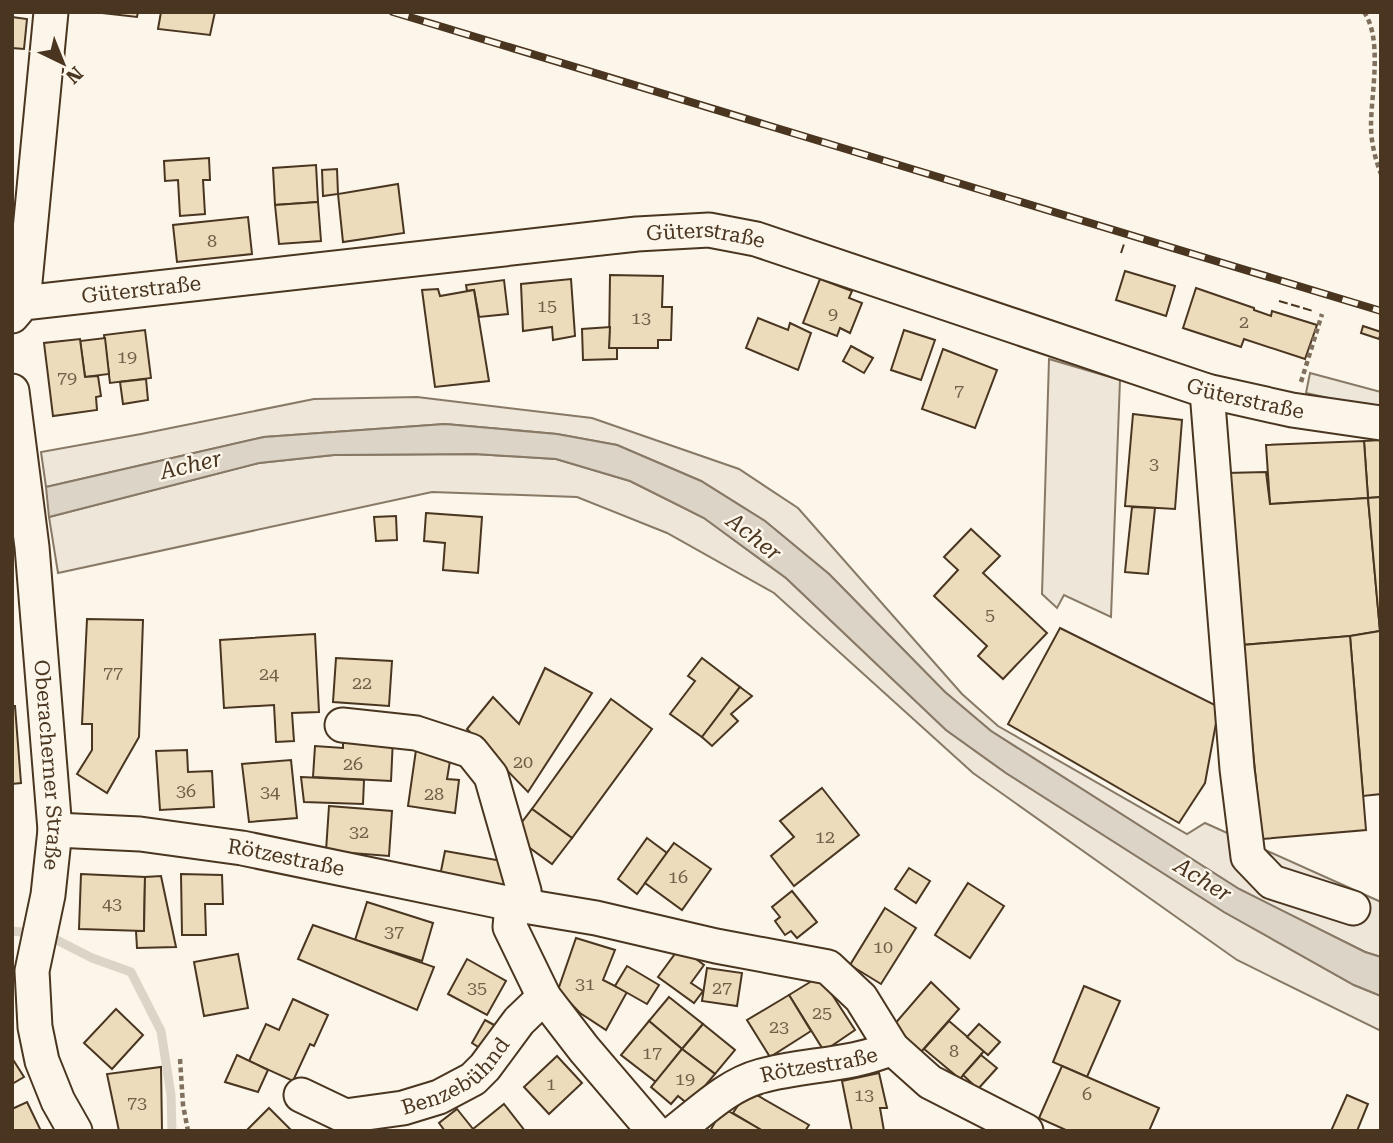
<svg xmlns="http://www.w3.org/2000/svg" width="1393" height="1143" viewBox="0 0 1393 1143" font-family="'Roboto Serif',serif">
	<style>
		.green { fill: #ede6d9; stroke: #887966; stroke-width: 2 }
		.parking { fill: #ede7d9; stroke: #887966; stroke-width: 2 }
		.water { fill: #dcd4c6; stroke: #887966; stroke-width: 2 }
		.lines { fill: none; stroke-linecap: round; stroke-linejoin: round }
		.stream { stroke: #dcd4c6; stroke-width: 9 }
		.building { fill: #ecdcbc; stroke: #4a3520; stroke-width: 2 }
		.minor-casing { stroke: #4a3520; stroke-width: 37 }
		.path { stroke: #7f6f5c; stroke-width: 4.5; stroke-dasharray: 5 3.5; stroke-linecap: butt }
		.minor { stroke: #fbf6e9; stroke-width: 33 }
		.rail-casing { stroke: #4a3520; stroke-width: 8 }
		.rail { stroke: #fbf6e9; stroke-width: 5; stroke-dasharray: 16; stroke-linecap: butt }
		.fence { stroke: #4a3520; stroke-width: 2; stroke-dasharray: 9 3.5; stroke-linecap: butt }
		.labels { text-anchor: middle; dominant-baseline: central; stroke-width: 5; stroke-linejoin: round; paint-order: stroke }
		.number-label { font-size: 18px; fill: #725f47 }
		.street-label { font-size: 21px; fill: #4a3520; stroke: #fbf6e9 }
		.water-label { font-size: 23px; font-style: italic; fill: #4a3520; stroke: #fbf6e9 }
	</style>
	<rect width="100%" height="100%" fill="#fbf6e9"/>
	<g class="green">
		<path d="M1049,359L1120,380L1111,617L1064,595L1057,608L1042,594Z"/>
		<path d="M417,397L592,418L739,469L798,508L962,694L998,726L1187,834L1205,823L1381,902V957L1365,952L1239,889L991,731L945,692L829,574L765,521L701,481L617,445L557,434L445,424L264,437L46,487L41,452L141,434L314,399Z"/>
		<path d="M475,454L556,459L630,481L704,518L786,578L946,730L1006,773L1224,912L1354,985L1381,996V1031L1237,960L973,773L774,593L667,533L577,497L432,492L58,573L49,517L259,463L334,455Z"/>
	</g>
	<path class="parking" d="M1310,373L1381,392V410L1306,393Z"/>
	<path class="water" d="M445,424L557,434L617,445L701,481L765,521L829,574L945,692L991,731L1239,889L1365,952L1381,957V996L1354,985L1224,912L1006,773L946,730L786,578L704,518L630,481L556,459L475,454L334,455L259,463L49,517L46,487L264,437Z"/>
	<g class="lines">
		<path class="stream" d="M12,931L47,935L92,958L131,972L161,1031L171,1095L172,1131"/>
	</g>
	<g class="building">
		<path d="M93,12H138L137,17Z"/>
		<path d="M161,12H215L210,35L158,29Z"/>
		<path d="M12,17L27,19L24,49L12,48Z"/>
		<path d="M209,158L210,180H203L205,214L180,216L178,180L165,181L164,161Z"/>
		<path d="M316,165L318,202L275,205L273,168Z"/>
		<path d="M337,169L338,194L323,196L322,170Z"/>
		<path d="M398,184L404,233L343,242L338,194Z"/>
		<path d="M318,202L321,241L279,244L275,205Z"/>
		<path d="M248,217L252,254L177,262L173,225Z"/>
		<path d="M1125,271L1175,286L1166,316L1116,300Z"/>
		<path d="M610,275L663,276L662,307H672L671,340H658V348H609Z"/>
		<path d="M571,279L575,336L553,340L552,327L523,331L521,284Z"/>
		<path d="M820,279L852,291L849,298L862,303L850,333L840,328L837,336L803,323Z"/>
		<path d="M504,280L508,314L479,317L474,290L467,291L466,285Z"/>
		<path d="M1196,288L1254,308V310L1271,316L1272,311L1317,325L1305,359L1244,339L1241,347L1183,328Z"/>
		<path d="M438,289L440,296L474,290L489,381L435,387L422,290Z"/>
		<path d="M758,318L788,330L790,323L811,333L798,370L746,348Z"/>
		<path d="M1363,326L1381,332L1379,339L1361,333Z"/>
		<path d="M610,327L609,348H617V359L583,360L582,329Z"/>
		<path d="M145,330L151,378L110,383L104,335Z"/>
		<path d="M904,330L935,340L921,380L891,370Z"/>
		<path d="M105,338L109,374L85,377L80,341Z"/>
		<path d="M80,339L85,377L98,376L101,396L96,397L97,410L53,416L44,343Z"/>
		<path d="M851,346L873,358L864,373L843,361Z"/>
		<path d="M943,349L997,370L975,428L922,409Z"/>
		<path d="M146,379L148,400L123,404L120,382Z"/>
		<path d="M1133,414L1182,420L1175,509L1125,506Z"/>
		<path d="M1381,440V497L1368,498L1364,441Z"/>
		<path d="M1364,441L1368,498L1270,504L1266,445Z"/>
		<path d="M1266,472L1270,504L1368,498L1380,631L1350,636L1242,645L1226,473Z"/>
		<path d="M1381,497V631H1380L1368,498Z"/>
		<path d="M1132,507L1155,508L1148,574L1125,572Z"/>
		<path d="M426,513L482,517L478,573L443,570L445,543L424,541Z"/>
		<path d="M396,516L397,540L376,541L374,517Z"/>
		<path d="M971,529L1000,556L983,573L1047,633L1003,679L978,656L987,646L934,596L958,570L944,557Z"/>
		<path d="M87,619L143,620L139,737L107,793L77,774L92,750V724H82Z"/>
		<path d="M1060,628L1219,707L1205,783L1179,823L1008,724Z"/>
		<path d="M1380,631L1381,794L1363,796L1350,636Z"/>
		<path d="M315,634L319,712L292,713L294,741L276,742L274,705L224,708L220,640Z"/>
		<path d="M1350,636L1366,830L1262,839L1242,645Z"/>
		<path d="M336,658L392,661L389,706L333,702Z"/>
		<path d="M702,658L740,687L702,737L670,714L695,681L688,676Z"/>
		<path d="M545,668L592,693L528,792L467,729L493,697L519,724Z"/>
		<path d="M740,687L752,696L731,714L738,721L712,746L702,737Z"/>
		<path d="M611,699L652,729L572,838L532,809Z"/>
		<path d="M12,706H15L21,783L12,784Z"/>
		<path d="M343,736L393,738L391,781L313,777L315,746L343,748Z"/>
		<path d="M187,750L188,772L212,771L214,807L160,810L156,751Z"/>
		<path d="M416,750L451,755L447,779L459,780L455,813L408,806Z"/>
		<path d="M291,760L297,818L249,822L242,764Z"/>
		<path d="M301,777L364,780L363,804L304,802Z"/>
		<path d="M822,788L859,835L794,886L771,856L794,837L780,821Z"/>
		<path d="M329,806L392,811L389,856L326,851Z"/>
		<path d="M532,809L572,838L552,864L512,835Z"/>
		<path d="M647,838L667,853L637,894L618,879Z"/>
		<path d="M674,843L711,869L682,910L645,883Z"/>
		<path d="M445,851L508,862L503,888L440,876Z"/>
		<path d="M909,868L930,881L916,903L895,889Z"/>
		<path d="M81,874L145,877L144,931L79,929Z"/>
		<path d="M181,874L222,875L223,904H205L206,935H182Z"/>
		<path d="M161,876L176,947L137,948L136,931H144L145,877Z"/>
		<path d="M968,883L1004,906L970,958L935,935Z"/>
		<path d="M792,891L817,922L797,938L791,931L785,935L775,921L780,917L772,907Z"/>
		<path d="M367,902L433,923L422,961L355,940Z"/>
		<path d="M885,908L916,928L881,984L850,965Z"/>
		<path d="M313,925L434,967L417,1010L298,959Z"/>
		<path d="M576,938L615,950L603,980L627,992L606,1030L580,1013L558,990Z"/>
		<path d="M680,947L704,965L691,983L703,991L694,1003L658,977Z"/>
		<path d="M238,954L248,1008L204,1016L194,962Z"/>
		<path d="M467,959L506,981L487,1015L448,994Z"/>
		<path d="M627,966L659,985L647,1004L615,986Z"/>
		<path d="M707,968L742,973L737,1006L702,1001Z"/>
		<path d="M820,976L855,1030L824,1051L789,995Z"/>
		<path d="M931,982L959,1009L921,1052L893,1026Z"/>
		<path d="M1084,986L1120,1001L1087,1077L1053,1062Z"/>
		<path d="M789,995L811,1031L770,1057L747,1020Z"/>
		<path d="M669,997L703,1024L682,1049L649,1021Z"/>
		<path d="M293,999L328,1015L314,1046L310,1044L293,1081L249,1061L266,1024L279,1030Z"/>
		<path d="M116,1009L143,1035L112,1069L84,1043Z"/>
		<path d="M485,1020L496,1026L483,1050L472,1043Z"/>
		<path d="M649,1021L682,1049L656,1082L621,1055Z"/>
		<path d="M949,1021L984,1051L960,1079L924,1049Z"/>
		<path d="M703,1024L735,1050L715,1074L682,1049Z"/>
		<path d="M979,1024L1000,1042L988,1055L967,1037Z"/>
		<path d="M682,1049L715,1074L689,1105L678,1096L671,1104L651,1087Z"/>
		<path d="M237,1055L268,1070L258,1092L225,1082Z"/>
		<path d="M981,1055L997,1068L978,1089L963,1075Z"/>
		<path d="M557,1056L582,1083L549,1114L524,1087Z"/>
		<path d="M12,1058L24,1077L12,1084Z"/>
		<path d="M1062,1066L1159,1108L1149,1131H1068L1039,1118Z"/>
		<path d="M161,1067L162,1131H119L107,1074Z"/>
		<path d="M879,1073L887,1108H880L884,1131H852L842,1081Z"/>
		<path d="M748,1090L809,1125L805,1131H763L733,1113Z"/>
		<path d="M1347,1095L1368,1104L1357,1131H1331Z"/>
		<path d="M27,1102L41,1131H12V1109Z"/>
		<path d="M504,1104L525,1131H470L473,1129Z"/>
		<path d="M269,1108L292,1131H246Z"/>
		<path d="M723,1108L763,1131H710Z"/>
		<path d="M457,1109L473,1129L470,1131H445L439,1123Z"/>
	</g>
	<g class="lines">
		<g class="minor-casing">
			<g id="minor">
				<path d="M23,303L51,12"/>
				<path id="s1" d="M12,316L23,303L637,234L709,230L756,239L1207,391L1292,410L1381,423"/>
				<path id="s2" d="M12,391L32,547L55,830L48,895L32,971L35,1027L42,1061L58,1101L75,1131"/>
				<path d="M1207,391L1237,769L1248,857L1272,882L1353,908"/>
				<path d="M342,725L416,733L471,751L491,776L524,891L526,906"/>
				<path id="s3" d="M55,830L140,834L242,848L512,904L596,918L716,946L828,967L861,998L892,1048L930,1082L1026,1131"/>
				<path d="M512,904L510,927L544,997L584,1049L654,1131"/>
				<path id="s4" d="M301,1095L345,1116L403,1108L439,1097L473,1079L485,1067L519,1021L544,997"/>
				<path id="s5" d="M676,1131C703,1110 728,1085 761,1076C804,1064 851,1066 892,1048"/>
			</g>
		</g>
		<g class="path">
			<path d="M1364,12C1383,39 1371,94 1371,126C1371,141 1375,159 1381,174"/>
			<path d="M1301,382L1322,314"/>
			<path d="M180,1059L183,1105L188,1131"/>
		</g>
		<use href="#minor" class="minor"/>
		<g class="rail-casing">
			<path id="rail" d="M393,12L1381,311"/>
		</g>
		<use href="#rail" class="rail"/>
		<g class="fence">
			<path d="M1121,253L1124,244"/>
			<path d="M1279,301L1313,311"/>
		</g>
	</g>
	<g class="labels">
		<g class="number-label">
			<text x="212" y="240">8</text>
			<text x="547" y="305">15</text>
			<text x="833" y="313">9</text>
			<text x="641" y="317">13</text>
			<text x="1244" y="321">2</text>
			<text x="127" y="356">19</text>
			<text x="67" y="377">79</text>
			<text x="959" y="390">7</text>
			<text x="1154" y="463">3</text>
			<text x="990" y="614">5</text>
			<text x="113" y="672">77</text>
			<text x="269" y="673">24</text>
			<text x="362" y="682">22</text>
			<text x="523" y="761">20</text>
			<text x="353" y="763">26</text>
			<text x="186" y="790">36</text>
			<text x="270" y="791">34</text>
			<text x="434" y="793">28</text>
			<text x="359" y="831">32</text>
			<text x="825" y="836">12</text>
			<text x="678" y="876">16</text>
			<text x="112" y="903">43</text>
			<text x="394" y="931">37</text>
			<text x="883" y="946">10</text>
			<text x="585" y="983">31</text>
			<text x="477" y="987">35</text>
			<text x="722" y="987">27</text>
			<text x="822" y="1012">25</text>
			<text x="779" y="1026">23</text>
			<text x="954" y="1050">8</text>
			<text x="652" y="1052">17</text>
			<text x="685" y="1078">19</text>
			<text x="551" y="1083">1</text>
			<text x="1087" y="1093">6</text>
			<text x="864" y="1094">13</text>
			<text x="137" y="1102">73</text>
		</g>
		<g class="street-label">
			<text stroke="none"><textPath href="#s1" startOffset="704">Güterstraße</textPath></text>
			<text stroke="none"><textPath href="#s1" startOffset="136">Güterstraße</textPath></text>
			<text stroke="none"><textPath href="#s1" startOffset="1270">Güterstraße</textPath></text>
			<text stroke="none"><textPath href="#s2" startOffset="376">Oberacherner Straße</textPath></text>
			<text stroke="none"><textPath href="#s3" startOffset="233">Rötzestraße</textPath></text>
			<text stroke="none"><textPath href="#s5" startOffset="161">Rötzestraße</textPath></text>
			<text stroke="none"><textPath href="#s4" startOffset="170">Benzebühnd</textPath></text>
		</g>
		<g class="water-label">
			<text transform="translate(191 465) rotate(-13)">Acher</text>
			<text transform="translate(754 537) rotate(38)">Acher</text>
			<text transform="translate(1203 880) rotate(32)">Acher</text>
		</g>
	</g>
	<rect width="1393" height="1143" fill="none" stroke="#4a3520" stroke-width="28"/>
	<g transform="translate(63 63) rotate(137)" stroke="#fbf6e9" stroke-width="5" paint-order="stroke">
	<path d="M0-5L12 26L0 18L-12 26Z" fill="#4a3520"/>
	<text y="-10" font-size="19" font-weight="bold" text-anchor="middle" fill="#4a3520">N</text>
	</g>
</svg>
